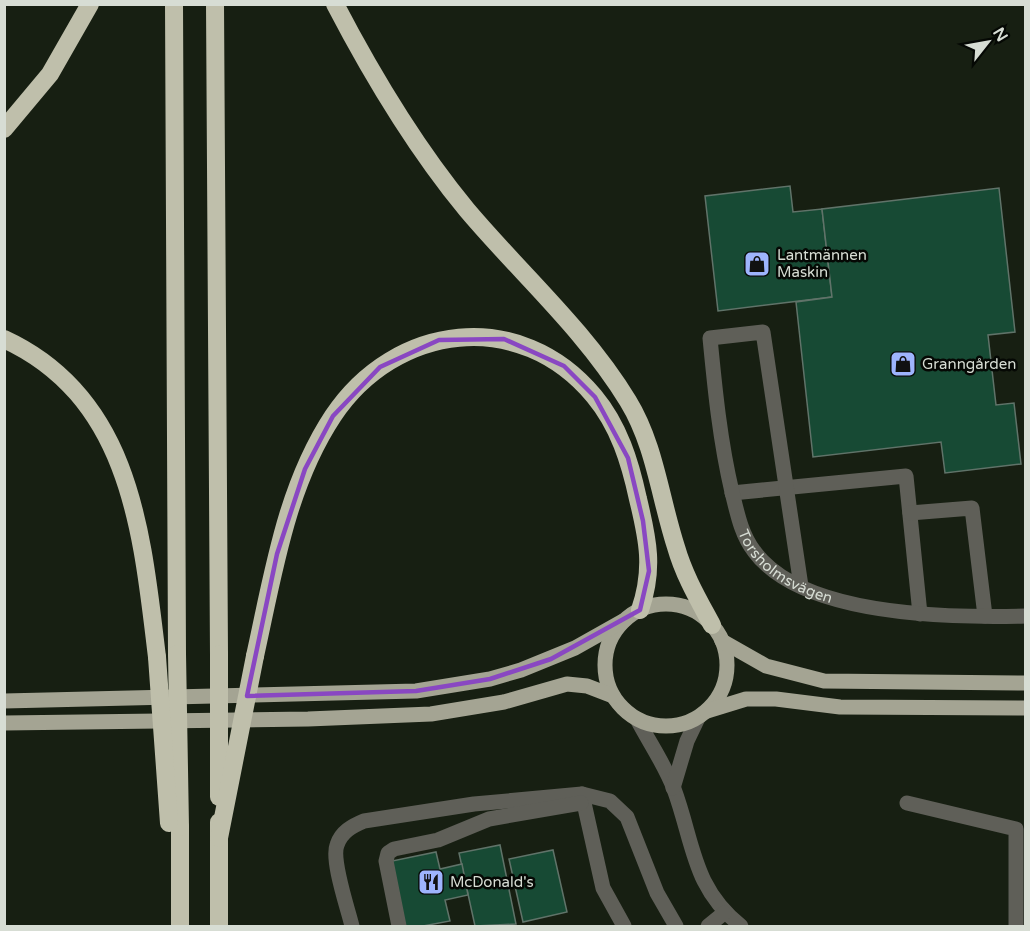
<svg xmlns="http://www.w3.org/2000/svg" width="1030" height="931" viewBox="0 0 1030 931" font-family="'Varela Round',sans-serif">
	<style>
		.building { fill: #174a34; stroke: #607369; stroke-width: 1.5 }
		.lines { fill: none; stroke-linecap: round; stroke-linejoin: round }
		.minor { stroke: #5f5f58; stroke-width: 15 }
		.major { stroke: #a4a493; stroke-width: 15 }
		.highway { stroke: #bfbfab; stroke-width: 18 }
		.highway-bridge { stroke: #bfbfab; stroke-width: 18 }
		.marked { fill: none; stroke: #8947c2; stroke-width: 4.5; stroke-linejoin: round }
		.labels { text-anchor: middle; dominant-baseline: central; stroke-width: 5; stroke-linejoin: round; paint-order: stroke }
		.poi-label { font-size: 15px; fill: #d7ddd4; stroke: #050804; text-anchor: start }
		.street-label { font-size: 15px; fill: #d7ddd4; stroke: #050804 }
	</style>
	<rect width="100%" height="100%" fill="#171f12"/>
	<g class="building">
		<path d="M790,186L793,212L822,209L832,297L718,311L705,196Z"/>
		<path d="M999,188L1015,332L988,335L996,405L1014,403L1021,464L945,473L941,442L813,457L796,302L832,297L822,209Z"/>
		<path d="M500,845L516,924L475,926L459,853Z"/>
		<path d="M553,850L567,912L523,922L509,859Z"/>
		<path d="M436,852L440,869L462,864L468,895L445,900L450,921L423,926H405L392,861Z"/>
	</g>
	<g class="lines">
		<g class="minor">
			<path d="M732,493L906,476L920,614"/>
			<path d="M910,513L972,508L985,616"/>
			<path id="s1" d="M801,586L763,332L710,338C715,390 720,441 732,492C737,512 741,534 754,551C802,617 951,618 1026,616"/>
			<path d="M637,719C649,742 665,765 674,789C694,843 692,887 741,926"/>
			<path d="M673,788L687,741L698,718"/>
			<path d="M582,794L603,888L624,926"/>
			<path d="M907,803L1016,829V926"/>
			<path d="M352,926C348,909 331,860 337,845C341,832 352,826 364,821L474,804L582,794L610,801L627,817L657,893L676,926"/>
			<path d="M399,926L386,861L388,853L394,849L438,840L489,819L581,803"/>
			<path d="M708,926L724,913"/>
		</g>
		<g class="major">
			<circle cx="666" cy="665" r="61"/>
			<path d="M722,641L766,666L824,681L1026,683"/>
			<path d="M4,701L416,691L490,679L521,670L575,648L623,621"/>
			<path d="M707,711L746,699H776L840,707L1026,708"/>
			<path d="M4,723L308,719L431,714L504,702L567,684L587,686L613,696"/>
		</g>
		<g class="highway">
			<path d="M174,4L177,654"/>
			<path d="M215,4L219,654"/>
			<path d="M335,4C373,77 415,147 467,210C521,274 584,329 628,401C655,445 660,498 676,547C684,575 698,599 712,625"/>
			<path d="M4,129L50,74L90,4"/>
			<path d="M4,339C132,398 142,534 157,657"/>
			<path d="M255,656C273,575 286,487 333,416C395,323 520,307 594,396C619,426 630,462 638,499C648,540 654,569 640,610"/>
			<path d="M180,926V827"/>
			<path d="M219,926V822"/>
		</g>
		<g class="highway-bridge">
			<path d="M177,654L180,827"/>
			<path d="M219,654V797"/>
			<path d="M157,657L169,823"/>
			<path d="M219,838L255,656"/>
		</g>
	</g>
	<path class="marked" d="M504,339L564,366L595,397L628,458L643,521L649,571L640,610L551,659L490,679L416,691L247,696L277,554L305,469L333,416L380,367L439,340Z"/>
	<defs>
		<g id="shop-square" transform="scale(1.35)"><rect x="-9" y="-9" width="18" height="18" rx="4" fill="#9eb4fd" stroke="#050804"/><path d="M-5-2.5h2.3a2.7 3.5 0 0 1 5.4 0H5L5.5 6h-11ZM-1.5-2.5h3a1.5 2.3 0 0 0-3 0Z" fill="#111"/></g>
		<g id="restaurant-square" transform="scale(1.35)"><rect x="-9" y="-9" width="18" height="18" rx="4" fill="#9eb4fd" stroke="#050804"/><path d="M-5-6h1v4h1v-4h1v4h1v-4h1v5L-1.5 .5V6h-2V.5L-5-1ZM5-6V6H3V1.5H1.5Q1.5-4 5-6Z" fill="#111"/></g>
	</defs>
	<g fill-rule="evenodd">
		<use href="#shop-square" x="757" y="264"/>
		<use href="#shop-square" x="903" y="364"/>
		<use href="#restaurant-square" x="431" y="882"/>
	</g>
	<g class="labels">
		<g class="poi-label">
			<text x="777" y="255">Lantmännen<tspan x="777" dy="17">Maskin</tspan></text>
			<text x="922" y="364">Granngården</text>
			<text x="450" y="882">McDonald's</text>
		</g>
		<g class="street-label">
			<text stroke="none"><textPath href="#s1" startOffset="564">Torsholmsvägen</textPath></text>
		</g>
	</g>
	<rect width="1030" height="931" fill="none" stroke="#d7ddd4" stroke-width="12"/>
	<g transform="translate(988 42) rotate(59)" stroke="#050804" stroke-width="4.5" paint-order="stroke">
	<path d="M0-4.5L10 22L0 15L-10 22Z" fill="#d7ddd4"/>
	<text y="-9" font-size="16" font-weight="bold" text-anchor="middle" fill="#d7ddd4">N</text>
	</g>
</svg>
